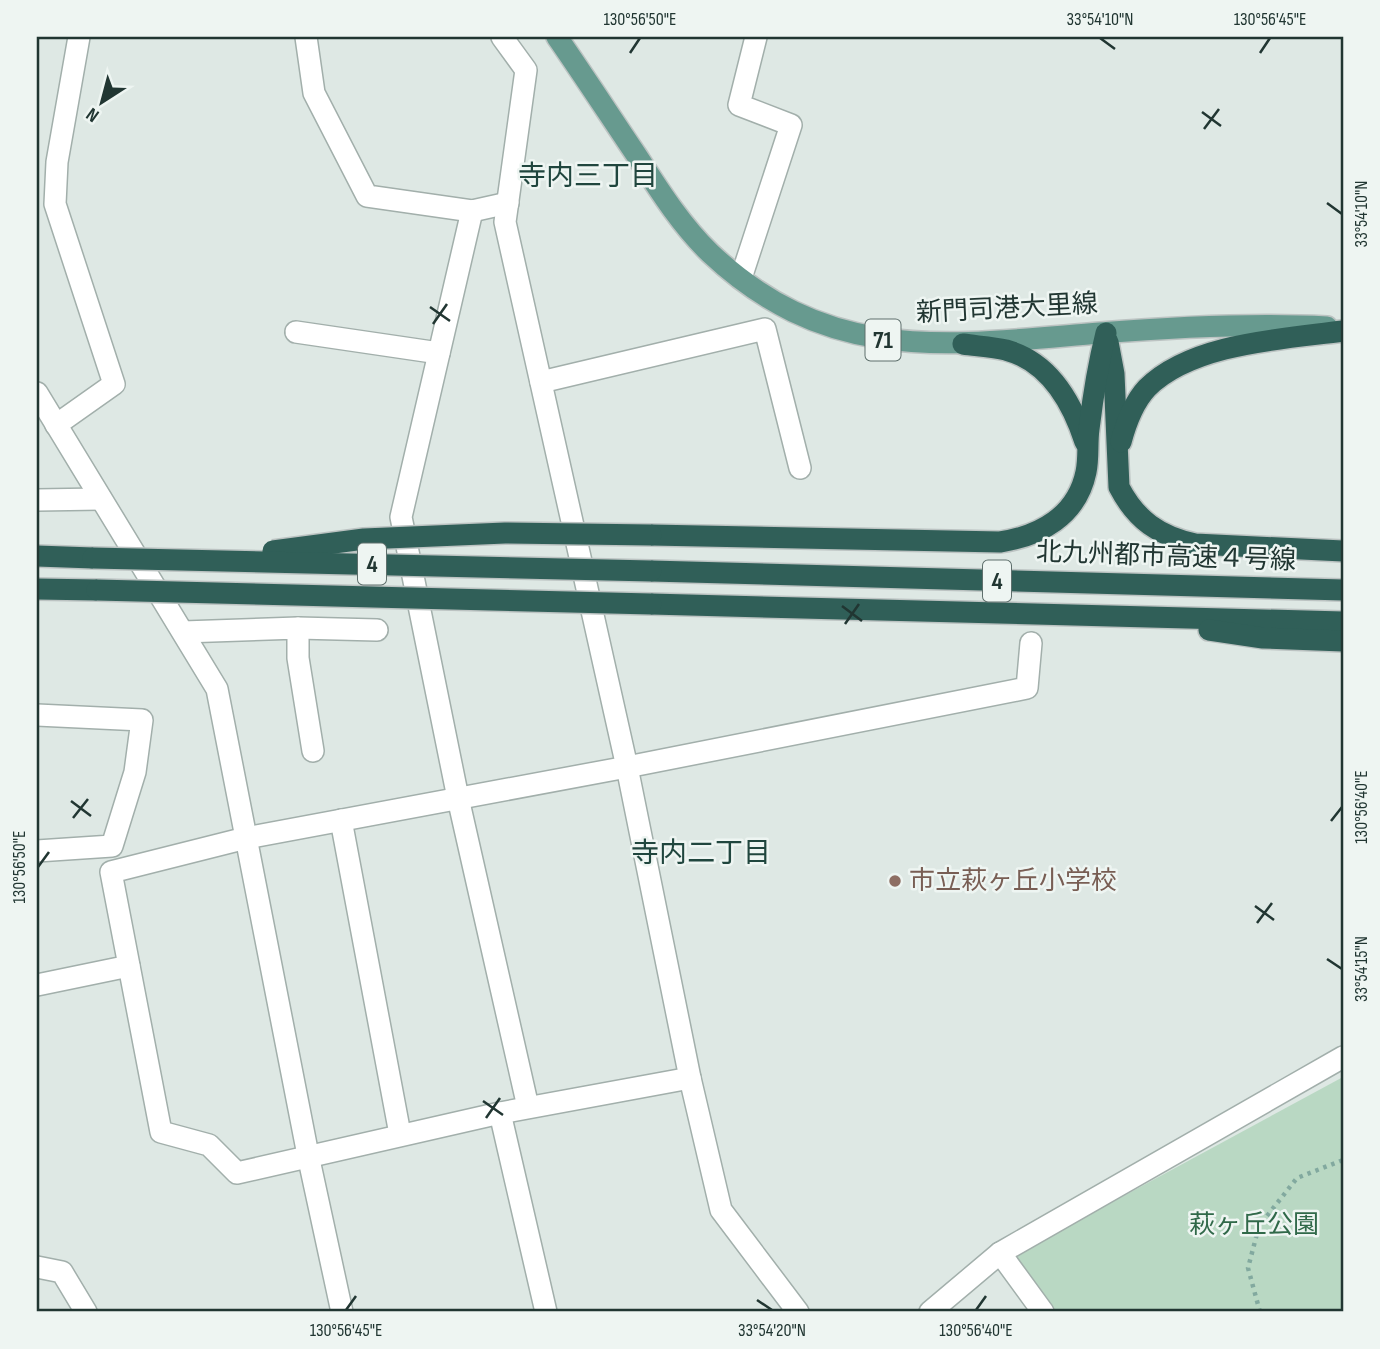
<svg xmlns="http://www.w3.org/2000/svg" width="1380" height="1349" viewBox="0 0 1380 1349" font-family="'Sofia Sans Condensed','Noto Sans JP',sans-serif">
	<style>
		.green { fill: #b9d8c3 }
		.lines { fill: none; stroke-linecap: round; stroke-linejoin: round }
		.minor-casing { stroke: #a2afab; stroke-width: 24 }
		.tertiary-casing { stroke: #a2afab; stroke-width: 24 }
		.primary-casing { stroke: #bcc3c2; stroke-width: 24 }
		.motorway-casing { stroke: #bcc3c2; stroke-width: 24 }
		.path { stroke: #82a99f; stroke-width: 4.5; stroke-dasharray: 3.5 5; stroke-linecap: butt }
		.minor { stroke: #fff; stroke-width: 21 }
		.tertiary { stroke: #fff; stroke-width: 21 }
		.primary { stroke: #679a8f; stroke-width: 21 }
		.motorway { stroke: #305f58; stroke-width: 21 }
		.motorway-bridge-casing { stroke: #bcc3c2; stroke-width: 24; stroke-linecap: butt }
		.motorway-bridge { stroke: #305f58; stroke-width: 21 }
		.ticks { fill: none; stroke: #213632; stroke-width: 2.5 }
		.education-dot { fill: #8d6e63; stroke: #eef5f2; stroke-width: 2.5 }
		.labels { text-anchor: middle; dominant-baseline: central; stroke-width: 5; stroke-linejoin: round; paint-order: stroke }
		.shield { fill: #eef5f2; stroke: #5e6f6c; stroke-width: 2 }
		.shield-label { font-size: 24px; font-weight: bold; fill: #213632 }
		.street-label { font-size: 26px; fill: #213632; stroke: #eef5f2 }
		.education-label { font-size: 26px; fill: #785e54; stroke: #eef5f2; text-anchor: start }
		.park-label { font-size: 26px; fill: #306949; stroke: #eef5f2 }
		.neighbourhood-label { font-size: 28px; fill: #20463e; stroke: #eef5f2 }
		.neatline { fill: none; stroke: #213632; stroke-width: 2.5 }
		.ticks-label { font-size: 18px; text-anchor: middle; fill: #213632 }
	</style>
	<rect width="100%" height="100%" fill="#dee8e4"/>
	<path class="green" d="M1343,1077V1312H1054L1013,1256Z"/>
	<g class="lines">
		<g class="minor-casing">
			<g id="minor">
				<path d="M306,37L314,93L367,196L472,211L508,203"/>
				<path d="M472,211L401,517L458,798L528,1107"/>
				<path d="M741,278L791,125L739,105L756,37"/>
				<path d="M296,332L439,353"/>
				<path d="M541,382L765,329L800,468"/>
				<path d="M37,393L217,689L308,1155L342,1312"/>
				<path d="M56,425L114,384L55,204L57,162L79,37"/>
				<path d="M37,500L101,499"/>
				<path d="M298,628L377,630"/>
				<path d="M183,632L298,628V658L313,751"/>
				<path d="M37,715L142,720L135,772L112,846L37,851"/>
				<path d="M341,820L400,1134"/>
				<path d="M37,985L129,966"/>
				<path d="M690,1078L500,1113L237,1173L209,1145L161,1132L111,872L246,838L627,767L1027,688L1031,643"/>
				<path d="M500,1113L546,1312"/>
				<path d="M1000,1253L1043,1312"/>
				<path d="M37,1267L62,1272L86,1312"/>
				<path d="M930,1312L1000,1253L1343,1057"/>
			</g>
		</g>
		<g class="tertiary-casing">
			<path id="tertiary" d="M502,37L526,70L505,222L627,767L690,1078L721,1210L798,1312"/>
		</g>
		<g class="primary-casing">
			<path id="primary" d="M557,37C584,76 610,116 637,156C659,190 681,225 710,253C830,366 950,345 1100,333C1176,327 1251,323 1327,327"/>
		</g>
		<g class="motorway-casing">
			<g id="motorway">
				<path d="M1108,342L1114,374L1119,487C1136,520 1159,536 1195,544L1343,551"/>
				<path d="M963,344C977,346 993,347 1006,350C1050,362 1072,402 1085,442"/>
				<path d="M1121,442C1126,423 1133,403 1147,388C1192,343 1283,339 1343,331"/>
				<path d="M651,535L1000,542C1040,536 1077,516 1086,472C1089,458 1087,443 1089,429C1093,396 1098,365 1106,333"/>
				<path d="M37,556L93,558"/>
				<path d="M651,571L1343,590"/>
				<path d="M37,589L97,590"/>
				<path d="M651,604L1343,622"/>
				<path d="M1209,630L1263,638L1343,641"/>
			</g>
		</g>
		<path class="path" d="M1260,1312L1248,1268L1259,1226L1297,1178L1343,1160"/>
		<use href="#minor" class="minor"/>
		<use href="#tertiary" class="tertiary"/>
		<use href="#primary" class="primary"/>
		<use href="#motorway" class="motorway"/>
		<g class="motorway-bridge-casing">
			<g id="motorway-bridge">
				<path d="M273,551L364,539L505,533L651,535"/>
				<path d="M93,558L651,571"/>
				<path d="M97,590L651,604"/>
			</g>
		</g>
		<use href="#motorway-bridge" class="motorway-bridge"/>
	</g>
	<path class="ticks" d="M1100,38L1115,49M630,53L640,38M1260,53L1270,38M1202,112L1221,126M1204,129L1219,109M1327,203L1342,214M430,307L450,321M433,324L447,304M842,606L862,621M845,624L859,604M71,801L91,816M73,818L88,799M1331,821L1342,807M38,867L49,852M1255,906L1274,920M1257,923L1272,903M1327,959L1342,969M483,1101L503,1115M486,1118L500,1098M757,1300L772,1310M346,1310L356,1296M976,1310L986,1296"/>
	<circle class="education-dot" cx="895" cy="881" r="7"/>
	<g class="labels">
		<g class="shield">
			<rect x="865.5" y="319.5" width="35" height="41" rx="5"/>
			<rect x="358" y="543.5" width="28" height="41" rx="5"/>
			<rect x="983" y="560.5" width="28" height="41" rx="5"/>
		</g>
		<g class="shield-label">
			<text x="883" y="340">71</text>
			<text x="372" y="564">4</text>
			<text x="997" y="581">4</text>
		</g>
		<g class="street-label">
			<text transform="translate(1007 309) rotate(-3)">新門司港大里線</text>
			<text transform="translate(1166 557) rotate(2)">北九州都市高速４号線</text>
		</g>
		<g class="education-label">
			<text x="909" y="881">市立萩ヶ丘小学校</text>
		</g>
		<g class="park-label">
			<text x="1254" y="1225">萩ヶ丘公園</text>
		</g>
		<g class="neighbourhood-label">
			<text x="588" y="176">寺内三丁目</text>
			<text x="701" y="853">寺内二丁目</text>
		</g>
	</g>
	<rect width="1380" height="1349" fill="none" stroke="#eef5f2" stroke-width="77"/>
	<g transform="translate(102 102) rotate(216)" stroke="#eef5f2" stroke-width="5" paint-order="stroke">
	<path d="M0-5L12 26L0 18L-12 26Z" fill="#213632"/>
	<text y="-10" font-size="19" font-weight="bold" text-anchor="middle" fill="#213632">N</text>
	</g>
	<rect x="38" y="38" width="1304" height="1272" class="neatline"/>
	<g class="ticks-label">
		<text x="640" y="25">130°56'50"E</text>
		<text x="1100" y="25">33°54'10"N</text>
		<text x="1270" y="25">130°56'45"E</text>
		<text transform="translate(1361 214) rotate(-90)" y="6">33°54'10"N</text>
		<text transform="translate(1361 807) rotate(-90)" y="6">130°56'40"E</text>
		<text transform="translate(19 867) rotate(-90)" y="6">130°56'50"E</text>
		<text transform="translate(1361 969) rotate(-90)" y="6">33°54'15"N</text>
		<text x="346" y="1336">130°56'45"E</text>
		<text x="772" y="1336">33°54'20"N</text>
		<text x="976" y="1336">130°56'40"E</text>
	</g>
</svg>
